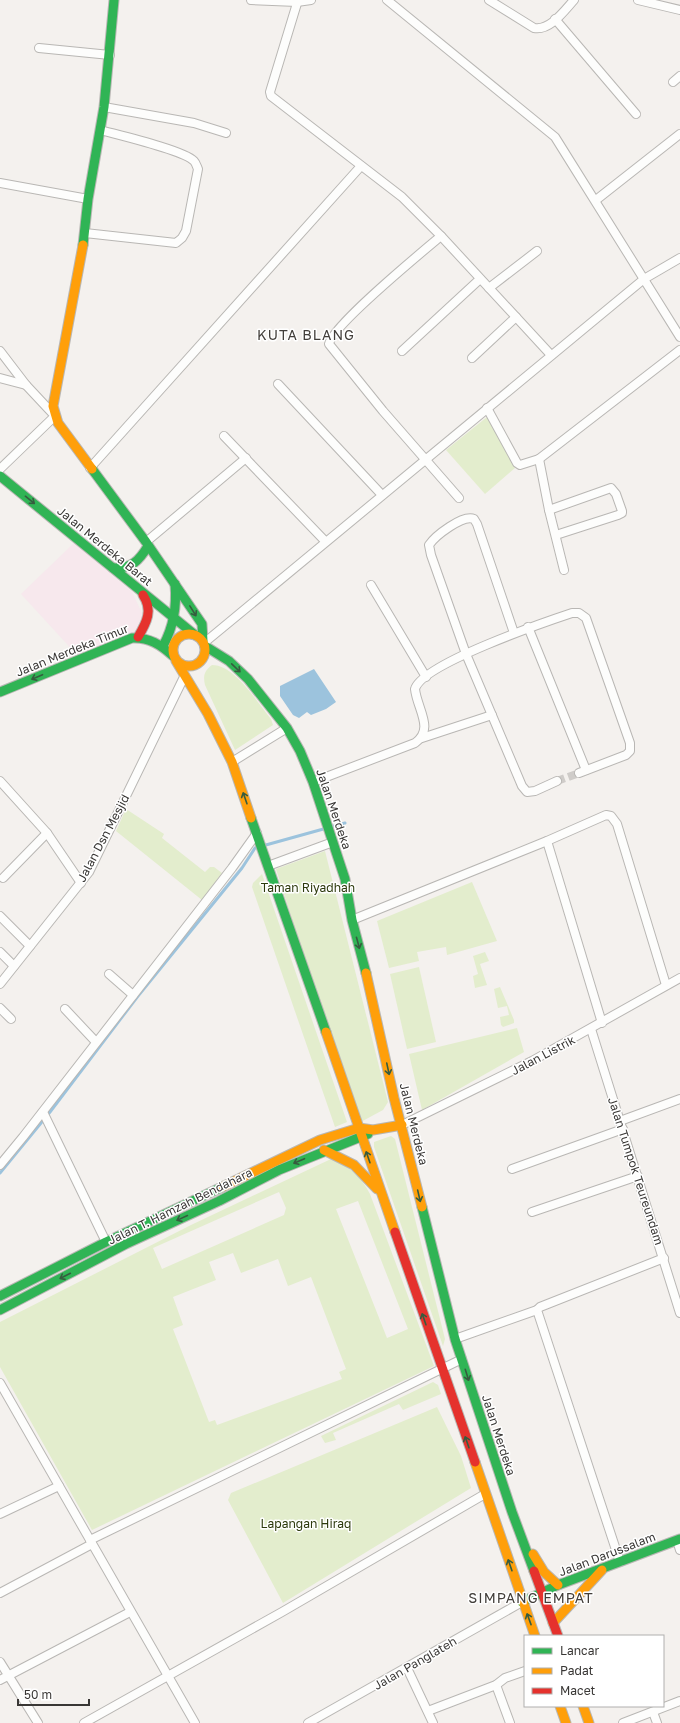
<svg xmlns="http://www.w3.org/2000/svg" width="680" height="1723" viewBox="0 0 680 1723" font-family="'Golos Text',sans-serif">
	<style>
		.industrial { fill: #f7e8ed }
		.green { fill: #e3edcd; fill-rule: evenodd }
		.water { fill: #9cc3dd }
		.lines { fill: none; stroke-linecap: round; stroke-linejoin: round }
		.stream { stroke: #9cc3dd; stroke-width: 3 }
		.street-tunnel { stroke: #cfccc9; stroke-width: 8; stroke-dasharray: 8 4; stroke-linecap: butt }
		.street-casing { stroke: #b9b7b4; stroke-width: 10 }
		.fast-casing { stroke: #b9b7b4; stroke-width: 11 }
		.slow-casing { stroke: #b9b7b4; stroke-width: 11 }
		.jam-casing { stroke: #b9b7b4; stroke-width: 11 }
		.street { stroke: #fdfdfc; stroke-width: 8 }
		.fast { stroke: #30b455; stroke-width: 9 }
		.slow { stroke: #ff9f0a; stroke-width: 9 }
		.jam { stroke: #e5322d; stroke-width: 9 }
		.oneway { stroke: #365c3f }
		.labels { text-anchor: middle; dominant-baseline: central; stroke-width: 3; stroke-linejoin: round; paint-order: stroke }
		.street-label { font-size: 12px; fill: #393735; stroke: #fff }
		.park-label { font-size: 12px; fill: #2d3a0d; stroke: #fff }
		.quarter-label { font-size: 14px; letter-spacing: 1px; fill: #423e3a; stroke: #fff }
	</style>
	<rect width="100%" height="100%" fill="#f4f1ee"/>
	<path class="industrial" d="M74,543L132,592L143,615V623L134,633L77,655L21,594Z"/>
	<g class="green">
		<path d="M487,417L515,468L485,494L446,450Z"/>
		<path d="M212,665C235,665 257,702 271,719L273,725L235,750L205,685C203,676 204,671 212,665Z"/>
		<path d="M126,809L164,834L162,838L205,872L210,867H214L222,873L202,900L116,831Z"/>
		<path d="M325,851L388,1102L383,1110L357,1124L276,869Z"/>
		<path d="M262,874L347,1122L335,1127L252,887L253,883Z"/>
		<path d="M472,882L497,941L447,955L446,947L417,952L419,961L389,968L377,921Z"/>
		<path d="M485,952L489,961L480,964L487,985L475,988L473,976L478,974L473,956Z"/>
		<path d="M419,967L436,1042L407,1049L390,974Z"/>
		<path d="M500,987L514,1020V1023L503,1027L501,1025L500,1017L509,1015L507,1006L498,1008L494,989Z"/>
		<path d="M517,1028L524,1052L422,1110L409,1054Z"/>
		<path d="M391,1136L395,1139L445,1339L443,1346L374,1147V1142Z"/>
		<path d="M331,1159C349,1165 361,1177 370,1194L434,1366L92,1530L0,1367V1322L191,1225ZM279,1192L286,1208L284,1215L162,1269L153,1248ZM358,1201L408,1329L387,1338L336,1209ZM233,1253L241,1273L278,1259L288,1286L311,1277L346,1369L339,1372L342,1379L217,1425L215,1420L209,1422L173,1329L183,1325L173,1297L216,1280L209,1262Z"/>
		<path d="M433,1382L438,1385L441,1394L403,1410L399,1404L333,1433L336,1440L325,1443L321,1436Z"/>
		<path d="M437,1407L461,1456L471,1488L283,1603L228,1500L231,1493Z"/>
	</g>
	<path class="water" d="M314,669L336,702L326,709L311,715L307,712L299,718L293,715L280,696V686Z"/>
	<g class="lines">
		<path class="stream" d="M0,1173L50,1112L138,996L242,868L255,848L345,823"/>
		<path class="street-tunnel" d="M557,781L579,773"/>
		<g class="street-casing">
			<g id="street">
				<path d="M251,0L297,2L311,0"/>
				<path d="M298,0L270,92L271,96L402,197L441,236L551,355"/>
				<path d="M387,0L555,137L680,337"/>
				<path d="M489,0L534,28C550,31 564,11 574,0"/>
				<path d="M638,0L680,10"/>
				<path d="M555,19L636,114"/>
				<path d="M39,48L110,55"/>
				<path d="M673,82L680,76"/>
				<path d="M104,107L194,123L226,133"/>
				<path d="M0,183L88,199"/>
				<path d="M596,200L680,134"/>
				<path d="M85,233L176,243L182,238L186,231L198,169C197,167 196,163 194,161C183,150 118,135 100,130"/>
				<path d="M441,236C422,252 332,326 329,344L383,411L459,498"/>
				<path d="M489,288L537,251"/>
				<path d="M0,351L26,385L55,416L0,469"/>
				<path d="M402,351L480,279"/>
				<path d="M472,358L516,317"/>
				<path d="M0,378L26,385"/>
				<path d="M278,384L382,495"/>
				<path d="M487,408L517,463L520,465L539,459L680,350"/>
				<path d="M224,436L325,541"/>
				<path d="M539,459L549,510L564,570"/>
				<path d="M90,468L361,166"/>
				<path d="M549,510L611,488L616,494L622,511V513L618,515L556,535"/>
				<path d="M146,542L246,458"/>
				<path d="M371,585L426,677"/>
				<path d="M528,627L586,770"/>
				<path d="M514,633L477,524L474,519C463,514 435,536 429,545L431,555L466,654L522,786L527,792L535,791L557,781"/>
				<path d="M204,643L644,279L680,258"/>
				<path d="M422,738L492,715"/>
				<path d="M232,762L287,728"/>
				<path d="M0,781L47,833L81,883"/>
				<path d="M313,782L415,743C435,729 417,709 415,689C422,664 545,622 572,613H579L586,618L630,743V751L626,755L579,773"/>
				<path d="M547,841L602,1023"/>
				<path d="M268,866L333,842"/>
				<path d="M3,878L47,833"/>
				<path d="M0,916L30,946"/>
				<path d="M352,920L547,841L606,815L611,816L617,824L666,985"/>
				<path d="M0,952L14,966"/>
				<path d="M109,974L133,995"/>
				<path d="M0,984L89,872L184,677"/>
				<path d="M0,1008L11,1019"/>
				<path d="M65,1009L96,1042"/>
				<path d="M591,1029L680,1313"/>
				<path d="M43,1112L106,1242"/>
				<path d="M620,1121L680,1099"/>
				<path d="M402,1125L532,1061L680,978"/>
				<path d="M0,1165L23,1137L232,868L257,833"/>
				<path d="M512,1169L623,1129"/>
				<path d="M532,1212L638,1176"/>
				<path d="M455,1339L537,1310"/>
				<path d="M0,1383L195,1723"/>
				<path d="M0,1514L59,1486"/>
				<path d="M90,1540L462,1359"/>
				<path d="M677,1540L680,1550"/>
				<path d="M620,1562L537,1310L540,1307L664,1258"/>
				<path d="M0,1593L92,1544"/>
				<path d="M0,1662L38,1723"/>
				<path d="M407,1668L433,1723"/>
				<path d="M0,1680L130,1612"/>
				<path d="M496,1685L510,1723"/>
				<path d="M428,1711L496,1685L505,1678L525,1671"/>
				<path d="M653,1712L657,1723"/>
				<path d="M84,1723L282,1612L485,1494"/>
				<path d="M308,1723L522,1602"/>
				<path d="M623,1723L680,1701"/>
			</g>
		</g>
		<g class="fast-casing">
			<g id="fast">
				<path d="M83,245L88,199L104,107L114,0"/>
				<path d="M92,469L146,542L202,624L203,641"/>
				<path d="M0,476L195,635"/>
				<path d="M113,568C131,569 139,561 148,546"/>
				<path d="M163,646C174,626 177,606 175,584"/>
				<path d="M205,646L229,661L248,679L287,728L300,751L313,782L345,879L352,920L366,973"/>
				<path d="M0,692L132,638C149,637 161,645 173,656"/>
				<path d="M251,818L326,1032"/>
				<path d="M422,1207L455,1339L512,1512L534,1571"/>
				<path d="M0,1296L106,1242L222,1187"/>
				<path d="M0,1310L126,1244L219,1201L279,1170L368,1134"/>
				<path d="M522,1602L558,1585L680,1539"/>
			</g>
		</g>
		<g class="slow-casing">
			<g id="slow">
				<path d="M83,245L53,406L58,423L92,469"/>
				<circle cx="189" cy="650" r="16"/>
				<path d="M176,661L208,714L232,762L251,818"/>
				<path d="M366,973L394,1098L422,1207"/>
				<path d="M326,1032L395,1232"/>
				<path d="M324,1150L354,1165L377,1189"/>
				<path d="M222,1187L320,1140L359,1128L373,1130L402,1125"/>
				<path d="M475,1462L535,1636"/>
				<path d="M533,1554L544,1572L558,1585"/>
				<path d="M553,1623L602,1570"/>
				<path d="M560,1706L566,1723"/>
				<path d="M583,1706L589,1723"/>
			</g>
		</g>
		<g class="jam-casing">
			<g id="jam">
				<path d="M138,637C147,622 153,610 143,595"/>
				<path d="M395,1232L475,1462"/>
				<path d="M534,1571L558,1636"/>
			</g>
		</g>
		<use href="#street" class="street"/>
		<use href="#fast" class="fast"/>
		<use href="#slow" class="slow"/>
		<use href="#jam" class="jam"/>
	</g>
	<defs><path id="oneway-shaft" d="M-6 0H5M1.5-3L5.5 0L1.5 3" fill="none" stroke-width="1.6" stroke-linecap="round" stroke-linejoin="round"/></defs>
	<g class="oneway">
		<use href="#oneway-shaft" transform="translate(30 500) rotate(39)"/>
		<use href="#oneway-shaft" transform="translate(193 611) rotate(58)"/>
		<use href="#oneway-shaft" transform="translate(236 668) rotate(44)"/>
		<use href="#oneway-shaft" transform="translate(37 677) rotate(157)"/>
		<use href="#oneway-shaft" transform="translate(245 798) rotate(-109)"/>
		<use href="#oneway-shaft" transform="translate(358 943) rotate(75)"/>
		<use href="#oneway-shaft" transform="translate(388 1069) rotate(78)"/>
		<use href="#oneway-shaft" transform="translate(368 1157) rotate(-109)"/>
		<use href="#oneway-shaft" transform="translate(299 1161) rotate(157)"/>
		<use href="#oneway-shaft" transform="translate(419 1196) rotate(77)"/>
		<use href="#oneway-shaft" transform="translate(182 1218) rotate(155)"/>
		<use href="#oneway-shaft" transform="translate(65 1276) rotate(153)"/>
		<use href="#oneway-shaft" transform="translate(424 1319) rotate(-109)"/>
		<use href="#oneway-shaft" transform="translate(467 1375) rotate(73)"/>
		<use href="#oneway-shaft" transform="translate(467 1442) rotate(-109)"/>
		<use href="#oneway-shaft" transform="translate(510 1565) rotate(-109)"/>
		<use href="#oneway-shaft" transform="translate(529 1619) rotate(-110)"/>
	</g>
	<g class="labels">
		<g class="street-label">
			<text transform="translate(105 546) rotate(39)">Jalan Merdeka Barat</text>
			<text transform="translate(72 650) rotate(-22)">Jalan Merdeka Timur</text>
			<text transform="translate(334 809) rotate(71)">Jalan Merdeka</text>
			<text transform="translate(103 838) rotate(-62)">Jalan Dsn Mesjid</text>
			<text transform="translate(543 1055) rotate(-28)">Jalan Listrik</text>
			<text transform="translate(414 1124) rotate(76)">Jalan Merdeka</text>
			<text transform="translate(636 1171) rotate(72)">Jalan Tumpok Teureundam</text>
			<text transform="translate(180 1206) rotate(-26)">Jalan T. Hamzah Bendahara</text>
			<text transform="translate(499 1435) rotate(72)">Jalan Merdeka</text>
			<text transform="translate(607 1554) rotate(-21)">Jalan Darussalam</text>
			<text transform="translate(415 1663) rotate(-30)">Jalan Panglateh</text>
		</g>
		<g class="park-label">
			<text x="308" y="887">Taman Riyadhah</text>
			<text x="306" y="1523">Lapangan Hiraq</text>
		</g>
		<g class="quarter-label">
			<text x="306" y="334">KUTA BLANG</text>
			<text x="531" y="1597">SIMPANG EMPAT</text>
		</g>
	</g>
	<rect x="524" y="1635" width="140" height="72" fill="#ffffff" stroke="#b0afae"/>
	<rect x="532" y="1648" width="20" height="6" fill="#30b455" stroke="#b0afae"/>
	<text x="560" y="1655" font-size="12" fill="#393735">Lancar</text>
	<rect x="532" y="1668" width="20" height="6" fill="#ff9f0a" stroke="#b0afae"/>
	<text x="560" y="1675" font-size="12" fill="#393735">Padat</text>
	<rect x="532" y="1688" width="20" height="6" fill="#e5322d" stroke="#b0afae"/>
	<text x="560" y="1695" font-size="12" fill="#393735">Macet</text>
	<path d="M18 1699v6h71v-6" fill="none" stroke="#393735" stroke-width="2"/>
	<text x="24" y="1699" font-size="12" fill="#393735" stroke="#ffffff" stroke-width="3" paint-order="stroke">50 m</text>
</svg>
